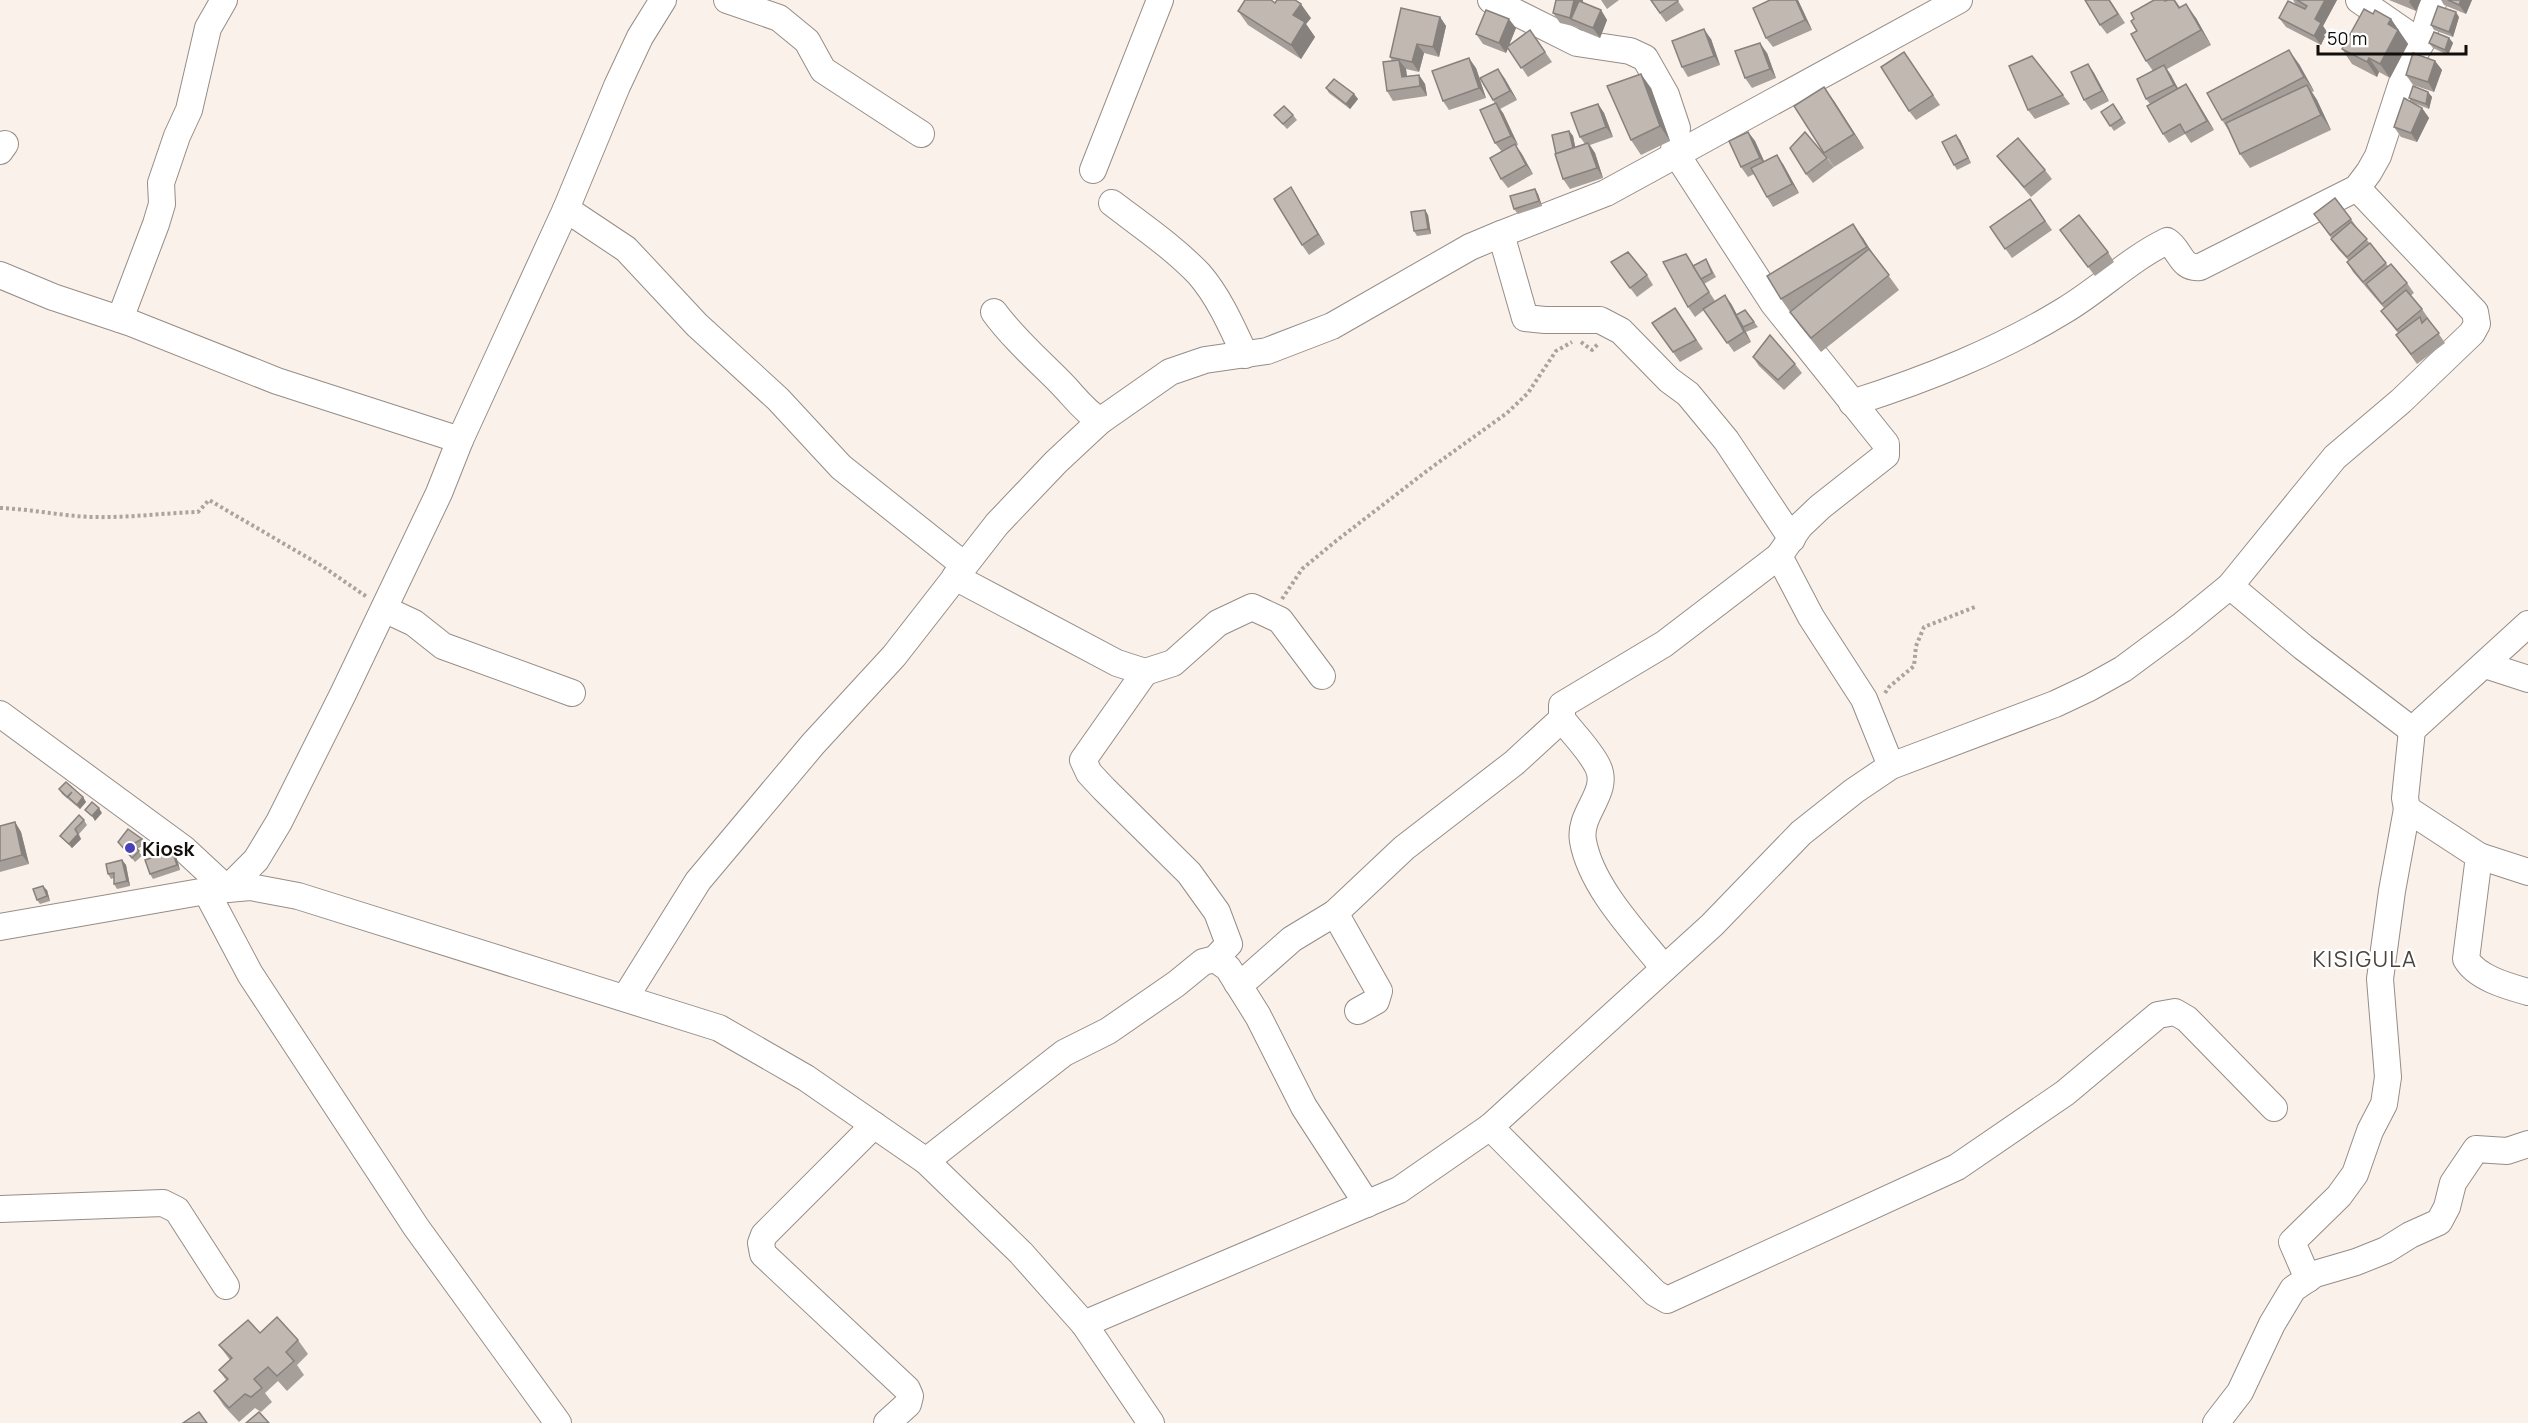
<svg xmlns="http://www.w3.org/2000/svg" width="2528" height="1423" viewBox="0 0 2528 1423" font-family="Manrope,sans-serif">
	<style>
		.lines { fill: none; stroke-linecap: round; stroke-linejoin: round }
		.minor-casing { stroke: #968d87; stroke-width: 28 }
		.path { stroke: #aaa39e; stroke-width: 4; stroke-dasharray: 3 3; stroke-linecap: butt }
		.minor { stroke: #fff; stroke-width: 26 }
		.wall { fill: #a69e99 }
		.shaded-wall { fill: #87817d }
		.building { fill: #c1b8b2; stroke: #87817d; stroke-width: 1.5 }
		.poi-dot { fill: #493fb6; stroke: #fff; stroke-width: 2 }
		.labels { text-anchor: middle; dominant-baseline: central; stroke-width: 4.5; stroke-linejoin: round; paint-order: stroke }
		.poi-label { font-size: 20px; font-weight: bold; fill: #110e0c; stroke: #fff; text-anchor: start }
		.quarter-label { font-size: 22px; letter-spacing: 1.5px; fill: #4a433e; stroke: #fff }
	</style>
	<rect width="100%" height="100%" fill="#fbf1eb"/>
	<g class="lines">
		<g class="minor-casing">
			<g id="minor">
				<path d="M727,0L779,18L807,41L823,70L921,134"/>
				<path d="M1491,0L1577,43L1630,51L1645,58L1666,95L1677,128L1673,157"/>
				<path d="M2359,0L2421,43"/>
				<path d="M0,151L5,144"/>
				<path d="M1677,155L1773,303L1886,444V455L1820,507L1800,526L1779,556L1811,617L1864,699L1891,766"/>
				<path d="M1093,170L1160,0"/>
				<path d="M1112,203C1142,226 1173,247 1199,274C1219,297 1232,327 1245,355"/>
				<path d="M566,209L626,249L697,325L778,399L841,467L964,565"/>
				<path d="M0,275L53,297L131,323L277,381L460,440"/>
				<path d="M994,312C1013,338 1037,359 1059,381C1075,397 1081,408 1100,421"/>
				<path d="M120,319L156,224L162,204L161,183L177,136L189,110L208,28L224,0"/>
				<path d="M1852,403C1927,379 1998,351 2065,310C2100,289 2130,259 2167,241C2181,250 2180,269 2200,267L2357,188L2369,172L2378,156L2407,67L2421,43L2434,0"/>
				<path d="M1792,539L1726,440L1688,394L1669,380L1621,331L1600,320H1545L1525,318L1501,234L1606,193L1959,0"/>
				<path d="M955,577L1117,663L1145,672L1173,663L1218,623L1252,607L1280,620L1322,676"/>
				<path d="M2230,586L2303,647L2412,730"/>
				<path d="M384,609L414,623L443,646L572,693"/>
				<path d="M2528,624L2412,730L2405,798L2407,809L2479,856L2466,959C2477,978 2507,986 2528,992"/>
				<path d="M2485,665L2528,679"/>
				<path d="M1145,672L1083,760L1089,773L1104,789L1189,873L1217,912L1229,944L1215,959"/>
				<path d="M0,714L184,849L227,889L256,860L279,822L343,694L439,493L460,440L566,209L617,86L640,37L663,0"/>
				<path d="M2479,856L2528,872"/>
				<path d="M206,891L250,974L416,1227L558,1423"/>
				<path d="M0,927L206,891L250,887L298,896L719,1028L806,1078L926,1161L1021,1253L1084,1324L1151,1423"/>
				<path d="M1664,968C1636,933 1591,887 1583,841C1578,813 1610,793 1598,767C1590,750 1573,734 1562,719V705L1664,644L1779,556"/>
				<path d="M1237,983L1249,977L1292,939L1335,913"/>
				<path d="M625,998L698,881L813,744L894,656L997,524L1056,462L1100,421L1170,372L1205,360L1267,351L1332,326L1470,247L1501,234"/>
				<path d="M1358,1011L1376,1001L1379,991L1335,913L1404,848L1514,763L1562,719"/>
				<path d="M874,1125L764,1235L761,1243L763,1254L907,1389L910,1396L908,1404L887,1423"/>
				<path d="M1490,1127L1655,1293L1667,1300L1957,1167L2065,1093L2158,1015L2175,1012L2187,1019L2274,1108"/>
				<path d="M926,1161L1064,1053L1108,1031L1176,984L1203,962L1215,959L1228,968L1258,1016L1304,1107L1367,1204"/>
				<path d="M0,1209L163,1203L177,1210L226,1286"/>
				<path d="M2308,1279L2292,1242L2339,1196L2355,1174L2370,1131L2384,1104L2388,1077L2380,979L2392,891L2407,809"/>
				<path d="M1084,1324L1399,1190L1490,1127L1712,925L1801,833L1854,791L1891,766L2055,704L2089,688L2123,669L2181,626L2230,586L2335,457L2401,401L2472,333L2477,324L2475,312L2357,188"/>
				<path d="M2216,1423L2240,1392L2272,1324L2293,1289L2315,1274L2356,1262L2386,1250L2410,1235L2439,1222L2447,1207L2453,1183L2476,1149L2507,1151L2528,1144"/>
			</g>
		</g>
		<g class="path">
			<path d="M1581,342L1592,350L1598,344"/>
			<path d="M0,508C31,509 61,516 92,517C128,518 163,513 198,512L209,500L322,566L367,597"/>
			<path d="M1282,599L1302,569L1336,541L1428,470L1507,413L1528,393L1556,351L1572,342"/>
			<path d="M1885,693L1889,687L1914,666L1916,646L1924,627L1975,607"/>
		</g>
		<use href="#minor" class="minor"/>
	</g>
	<g class="wall">
		<path d="M1556,0H1583V3L1601,10L1607,20L1600,38L1578,29L1577,27L1560,23L1553,13Z"/>
		<path d="M1601,0H1619L1607,9Z"/>
		<path d="M1650,0L1678,1L1684,10L1666,22Z"/>
		<path d="M1798,0L1812,30L1773,47L1766,38Z"/>
		<path d="M2110,0L2125,23L2107,34L2100,25Z"/>
		<path d="M2154,0H2165L2166,1L2175,0L2180,7L2196,18L2211,45L2167,69L2178,88L2186,84L2192,93L2214,130L2191,143L2185,134L2169,143L2163,134L2150,104L2146,99L2153,71L2146,61L2137,31L2134,19Z"/>
		<path d="M2293,0H2337L2323,26L2327,32L2321,45L2286,27L2279,18L2296,5Z"/>
		<path d="M2389,0H2421L2416,11Z"/>
		<path d="M2441,0H2472L2466,14L2444,5Z"/>
		<path d="M1275,3L1311,18L1306,24L1315,37L1301,59L1248,25L1238,11Z"/>
		<path d="M2373,14L2391,19L2408,44L2390,78L2379,72L2377,77L2352,64L2342,49Z"/>
		<path d="M1440,17L1446,26L1439,57L1424,53L1419,72L1406,69L1407,76L1419,75L1425,84L1427,96L1393,101L1387,91L1392,61L1390,57Z"/>
		<path d="M2459,17L2453,37L2434,30L2431,25Z"/>
		<path d="M1516,28L1509,45L1530,30L1552,62L1528,77L1508,48L1506,53L1483,44L1476,34Z"/>
		<path d="M2449,38L2453,43L2448,55L2433,48L2429,43Z"/>
		<path d="M1711,39L1720,65L1688,77L1682,67Z"/>
		<path d="M1904,52L1940,105L1916,120L1909,111Z"/>
		<path d="M1767,53L1776,78L1752,88L1745,78Z"/>
		<path d="M2435,61L2442,70L2434,92L2413,85L2406,75Z"/>
		<path d="M2088,64L2094,73L2109,101L2091,110L2084,100Z"/>
		<path d="M2299,64L2314,91L2312,92L2317,100L2331,130L2250,168L2240,154L2229,131L2222,120Z"/>
		<path d="M1476,68L1486,98L1449,110L1443,101Z"/>
		<path d="M1498,69L1505,79L1517,100L1500,109L1503,113L1518,145L1516,146L1533,174L1508,188L1501,179L1502,152L1495,143V104L1493,100Z"/>
		<path d="M1326,88L1354,94L1358,99L1350,109L1329,93Z"/>
		<path d="M1651,88L1670,141L1641,155L1631,140Z"/>
		<path d="M2428,92L2432,97L2429,109L2414,103L2422,108L2429,118L2417,142L2401,137L2394,127L2412,102L2409,98Z"/>
		<path d="M2063,95L2070,104L2035,119L2028,110Z"/>
		<path d="M1834,101L1864,148L1834,167L1824,153Z"/>
		<path d="M1598,104L1604,113L1613,137L1590,145L1595,153L1603,178L1570,189L1563,179L1569,131L1573,136L1575,147L1585,144L1580,137Z"/>
		<path d="M2113,104L2126,123L2114,131L2101,112Z"/>
		<path d="M1274,115H1293L1297,120L1287,129Z"/>
		<path d="M1748,132L1755,141L1764,161L1783,164L1799,193L1773,207L1767,197L1754,174L1748,177L1741,167Z"/>
		<path d="M1960,140L1971,163L1957,170L1954,165Z"/>
		<path d="M1997,156L2045,170L2052,179L2031,197L2004,165Z"/>
		<path d="M1827,158L1834,167L1813,183L1806,174Z"/>
		<path d="M1291,187L1297,197L1325,244L1309,255L1302,245Z"/>
		<path d="M1535,189L1538,194L1542,206L1518,214L1514,209Z"/>
		<path d="M2030,199L2052,230L2012,258L1990,227Z"/>
		<path d="M1425,210L1428,215L1431,234L1417,236L1414,231Z"/>
		<path d="M2314,214L2351,219L2358,229L2388,266L2407,283L2414,293L2410,296L2422,309L2445,343L2417,364L2396,335L2398,333L2381,311L2384,308L2353,272L2347,262L2349,261L2338,249L2331,239H2332Z"/>
		<path d="M2060,230L2108,252L2114,262L2095,276Z"/>
		<path d="M1863,238L1873,254L1899,290L1821,352L1800,326L1781,299Z"/>
		<path d="M1706,259L1709,264L1716,277L1704,284L1715,301L1725,295L1737,315L1745,310L1758,327L1746,332L1751,342L1734,352L1704,310L1695,317L1688,307L1693,265Z"/>
		<path d="M1618,272L1647,275L1653,285L1637,297Z"/>
		<path d="M1675,308L1703,349L1680,362L1652,323Z"/>
		<path d="M1753,357L1795,364L1802,373L1784,390L1759,366Z"/>
		<path d="M59,789L83,797L86,802L80,809L62,794Z"/>
		<path d="M84,820L87,825L79,834L81,839L72,848L60,836Z"/>
		<path d="M15,822L21,832L29,864L0,872V826Z"/>
		<path d="M142,839L146,844L137,849L142,856L135,862L118,842Z"/>
		<path d="M176,856L180,870L153,879L150,874Z"/>
		<path d="M122,860L126,865L130,886L117,889L114,884V878L111,879L108,874Z"/>
		<path d="M47,890L50,901L40,904L37,900Z"/>
		<path d="M260,1333L298,1340L308,1354L297,1365L304,1375L287,1391L278,1381L265,1393L272,1402L261,1412L255,1408L239,1422L224,1406L214,1391L226,1380L219,1370L230,1360L219,1345Z"/>
	</g>
	<g class="shaded-wall">
		<path d="M1574,0H1583L1578,22L1571,19L1577,27L1570,18Z"/>
		<path d="M1796,0H1798L1812,30L1805,20Z"/>
		<path d="M2325,0H2337L2323,26L2327,32L2321,45L2314,36L2315,19Z"/>
		<path d="M2410,0H2421L2416,11L2409,2Z"/>
		<path d="M2461,0H2472L2466,14L2459,5Z"/>
		<path d="M1301,4L1311,18L1306,24L1315,37L1301,59L1291,45L1293,15Z"/>
		<path d="M2186,4L2196,18L2211,45L2201,30Z"/>
		<path d="M1601,10L1607,20L1600,38L1593,28Z"/>
		<path d="M2456,12L2459,17L2453,37L2449,32Z"/>
		<path d="M1440,17L1446,26L1439,57L1433,47Z"/>
		<path d="M1509,19L1516,28L1506,53L1499,43Z"/>
		<path d="M2391,19L2408,44L2390,78L2380,64L2388,24Z"/>
		<path d="M1704,29L1711,39L1720,65L1714,56Z"/>
		<path d="M2449,38L2453,43L2448,55L2445,50Z"/>
		<path d="M1760,43L1767,53L1776,78L1770,69Z"/>
		<path d="M1417,44L1424,53L1419,72L1412,62Z"/>
		<path d="M2289,50L2299,64L2314,91L2304,77Z"/>
		<path d="M1469,58L1476,68L1486,98L1479,88Z"/>
		<path d="M2369,58L2379,72L2377,77L2367,62Z"/>
		<path d="M1399,60L1406,69L1408,87L1402,77Z"/>
		<path d="M2435,61L2442,70L2434,92L2428,82Z"/>
		<path d="M2088,64L2094,73L2109,101L2102,91Z"/>
		<path d="M2164,65L2171,75L2181,95L2174,85Z"/>
		<path d="M1498,69L1505,79L1517,100L1510,91Z"/>
		<path d="M1641,74L1651,88L1670,141L1660,126Z"/>
		<path d="M1419,75L1425,84L1427,96L1420,86Z"/>
		<path d="M2186,84L2192,93L2214,130L2207,121Z"/>
		<path d="M2307,85L2317,100L2331,130L2321,115Z"/>
		<path d="M1824,87L1834,101L1864,148L1854,134Z"/>
		<path d="M2428,92L2432,97L2429,109L2426,104Z"/>
		<path d="M1354,94L1358,99L1350,109L1346,104Z"/>
		<path d="M1496,103L1503,113L1518,145L1511,136Z"/>
		<path d="M1598,104L1604,113L1613,137L1606,127Z"/>
		<path d="M2422,108L2429,118L2417,142L2411,133Z"/>
		<path d="M1569,131L1573,136L1577,155L1574,150Z"/>
		<path d="M1748,132L1755,141L1767,168L1760,158Z"/>
		<path d="M1956,135L1960,140L1971,163L1968,158Z"/>
		<path d="M1588,143L1595,153L1603,178L1597,168Z"/>
		<path d="M1515,144L1522,154L1533,174L1526,165Z"/>
		<path d="M1777,155L1783,164L1799,193L1792,184Z"/>
		<path d="M1291,187L1297,197L1325,244L1318,234Z"/>
		<path d="M1535,189L1538,194L1542,206L1539,201Z"/>
		<path d="M1425,210L1428,215L1431,234L1428,229Z"/>
		<path d="M1853,224L1863,238L1877,261L1867,247Z"/>
		<path d="M1725,295L1732,305L1751,342L1744,332Z"/>
		<path d="M83,797L86,802L80,809L77,805Z"/>
		<path d="M99,808L102,813L95,821L92,816Z"/>
		<path d="M15,822L21,832L29,864L22,855Z"/>
		<path d="M75,829L81,839L72,848L69,844Z"/>
		<path d="M172,851L176,856L180,870L177,865Z"/>
		<path d="M122,860L126,865L130,886L127,881Z"/>
		<path d="M43,886L47,890L50,901L47,896Z"/>
	</g>
	<g class="building">
		<path d="M1245,0H1271L1275,3L1277,0H1295L1301,4L1293,15L1305,22L1291,45L1238,11Z"/>
		<path d="M1556,0H1574L1570,18L1553,13Z"/>
		<path d="M1651,0H1677L1678,1L1660,13Z"/>
		<path d="M1770,0H1796L1805,20L1766,38L1753,8Z"/>
		<path d="M2085,0H2109L2118,14L2100,25Z"/>
		<path d="M2154,0H2165V1L2168,0H2174L2179,8L2186,4L2201,30L2146,61L2131,34L2137,31L2131,21L2134,19L2131,13Z"/>
		<path d="M2297,0H2325L2315,19L2321,23L2314,36L2279,18L2288,1L2305,9L2307,6Z"/>
		<path d="M2448,0H2461L2459,5Z"/>
		<path d="M1579,1L1601,10L1593,28L1571,19Z"/>
		<path d="M2438,6L2456,12L2449,32L2431,25Z"/>
		<path d="M1401,8L1440,17L1433,47L1417,44L1412,62L1390,57Z"/>
		<path d="M2364,9L2373,14L2375,10L2391,19L2388,24L2398,30L2380,64L2369,58L2367,62L2342,49Z"/>
		<path d="M1486,10L1509,19L1499,43L1476,34Z"/>
		<path d="M1704,29L1714,56L1682,67L1672,41Z"/>
		<path d="M1530,30L1545,52L1521,68L1507,47Z"/>
		<path d="M2434,32L2449,38L2445,50L2429,43Z"/>
		<path d="M1760,43L1770,69L1745,78L1735,51Z"/>
		<path d="M2289,50L2304,77L2222,120L2207,93Z"/>
		<path d="M1904,52L1933,95L1909,111L1881,67Z"/>
		<path d="M2413,53L2435,61L2428,82L2406,75Z"/>
		<path d="M2032,56L2063,95L2028,110L2009,66Z"/>
		<path d="M1469,58L1479,88L1443,101L1432,71Z"/>
		<path d="M1399,60L1402,77L1419,75L1420,86L1387,91L1383,62Z"/>
		<path d="M2088,64L2102,91L2084,100L2071,72Z"/>
		<path d="M2164,65L2174,85L2146,99L2137,79Z"/>
		<path d="M1498,69L1510,91L1493,100L1480,78Z"/>
		<path d="M1641,74L1660,126L1631,140L1607,86Z"/>
		<path d="M1334,79L1354,94L1346,104L1326,88Z"/>
		<path d="M2186,84L2207,121L2185,133L2180,124L2163,134L2147,106Z"/>
		<path d="M2307,85L2321,115L2240,154L2226,123Z"/>
		<path d="M2413,86L2428,92L2426,104L2409,98Z"/>
		<path d="M1824,87L1854,134L1824,153L1794,106Z"/>
		<path d="M2404,98L2422,108L2411,133L2394,127Z"/>
		<path d="M1496,103L1511,136L1495,143L1480,110Z"/>
		<path d="M1598,104L1606,127L1580,137L1571,113Z"/>
		<path d="M2113,104L2122,118L2110,126L2101,112Z"/>
		<path d="M1284,106L1293,115L1283,124L1274,115Z"/>
		<path d="M1569,131L1573,148L1556,154L1552,135Z"/>
		<path d="M1748,132L1760,158L1741,167L1729,141Z"/>
		<path d="M1805,132L1827,158L1806,174L1790,148Z"/>
		<path d="M1956,135L1968,158L1954,165L1942,142Z"/>
		<path d="M2018,138L2045,170L2024,187L1997,156Z"/>
		<path d="M1588,143L1597,168L1563,179L1555,154Z"/>
		<path d="M1515,144L1526,165L1501,179L1490,158Z"/>
		<path d="M1777,155L1792,184L1767,197L1751,168Z"/>
		<path d="M1291,187L1318,234L1302,245L1274,199Z"/>
		<path d="M1535,189L1539,201L1514,209L1510,196Z"/>
		<path d="M2335,198L2351,219L2330,235L2314,214Z"/>
		<path d="M2030,199L2045,221L2005,249L1990,227Z"/>
		<path d="M1425,210L1428,229L1414,231L1411,212Z"/>
		<path d="M2079,215L2108,252L2088,267L2060,230Z"/>
		<path d="M2351,222L2367,239L2347,257L2331,239Z"/>
		<path d="M1853,224L1867,247L1781,299L1767,276Z"/>
		<path d="M2370,243L2386,263L2363,282L2347,262Z"/>
		<path d="M1869,249L1889,275L1811,338L1790,312Z"/>
		<path d="M1628,252L1647,275L1630,288L1611,262Z"/>
		<path d="M1686,254L1709,292L1688,307L1663,262Z"/>
		<path d="M1706,259L1712,273L1701,279L1693,266Z"/>
		<path d="M2391,264L2407,283L2382,304L2366,284Z"/>
		<path d="M2406,290L2422,309L2397,330L2381,311Z"/>
		<path d="M1725,295L1744,332L1727,343L1703,309Z"/>
		<path d="M1675,308L1696,340L1673,352L1652,323Z"/>
		<path d="M1745,310L1754,322L1743,327L1736,315Z"/>
		<path d="M2420,317L2422,323L2427,318L2439,333L2411,354L2396,335Z"/>
		<path d="M1770,335L1795,364L1778,380L1753,357Z"/>
		<path d="M66,782L83,797L77,805L68,797L72,792L67,797L59,789Z"/>
		<path d="M92,802L99,808L92,816L85,810Z"/>
		<path d="M79,815L84,820L75,829L78,834L69,844L60,836Z"/>
		<path d="M15,822L22,855L0,861V826Z"/>
		<path d="M128,829L142,839L133,844L139,851L132,858L118,842Z"/>
		<path d="M172,851L177,865L150,874L145,860Z"/>
		<path d="M122,860L127,881L114,884V873L108,874L106,864Z"/>
		<path d="M43,886L47,896L37,900L33,889Z"/>
		<path d="M277,1317L298,1340L286,1352L294,1361L277,1376L268,1367L254,1379L262,1388L251,1397L245,1394L229,1408L214,1391L228,1379L219,1370L232,1358L219,1345L248,1320L260,1333Z"/>
		<path d="M199,1412L207,1423H183Z"/>
		<path d="M259,1412L269,1423H246Z"/>
	</g>
	<circle class="poi-dot" cx="130" cy="848" r="6"/>
	<g class="labels">
		<g class="poi-label">
			<text x="142" y="848">Kiosk</text>
		</g>
		<g class="quarter-label">
			<text x="2365" y="959">KISIGULA</text>
		</g>
	</g>
	<path d="M2318 45v9h148v-9" fill="none" stroke="#110e0c" stroke-width="3"/>
	<text x="2327" y="45" font-size="18" fill="#110e0c" stroke="#ffffff" stroke-width="4.5" paint-order="stroke">50 m</text>
</svg>
